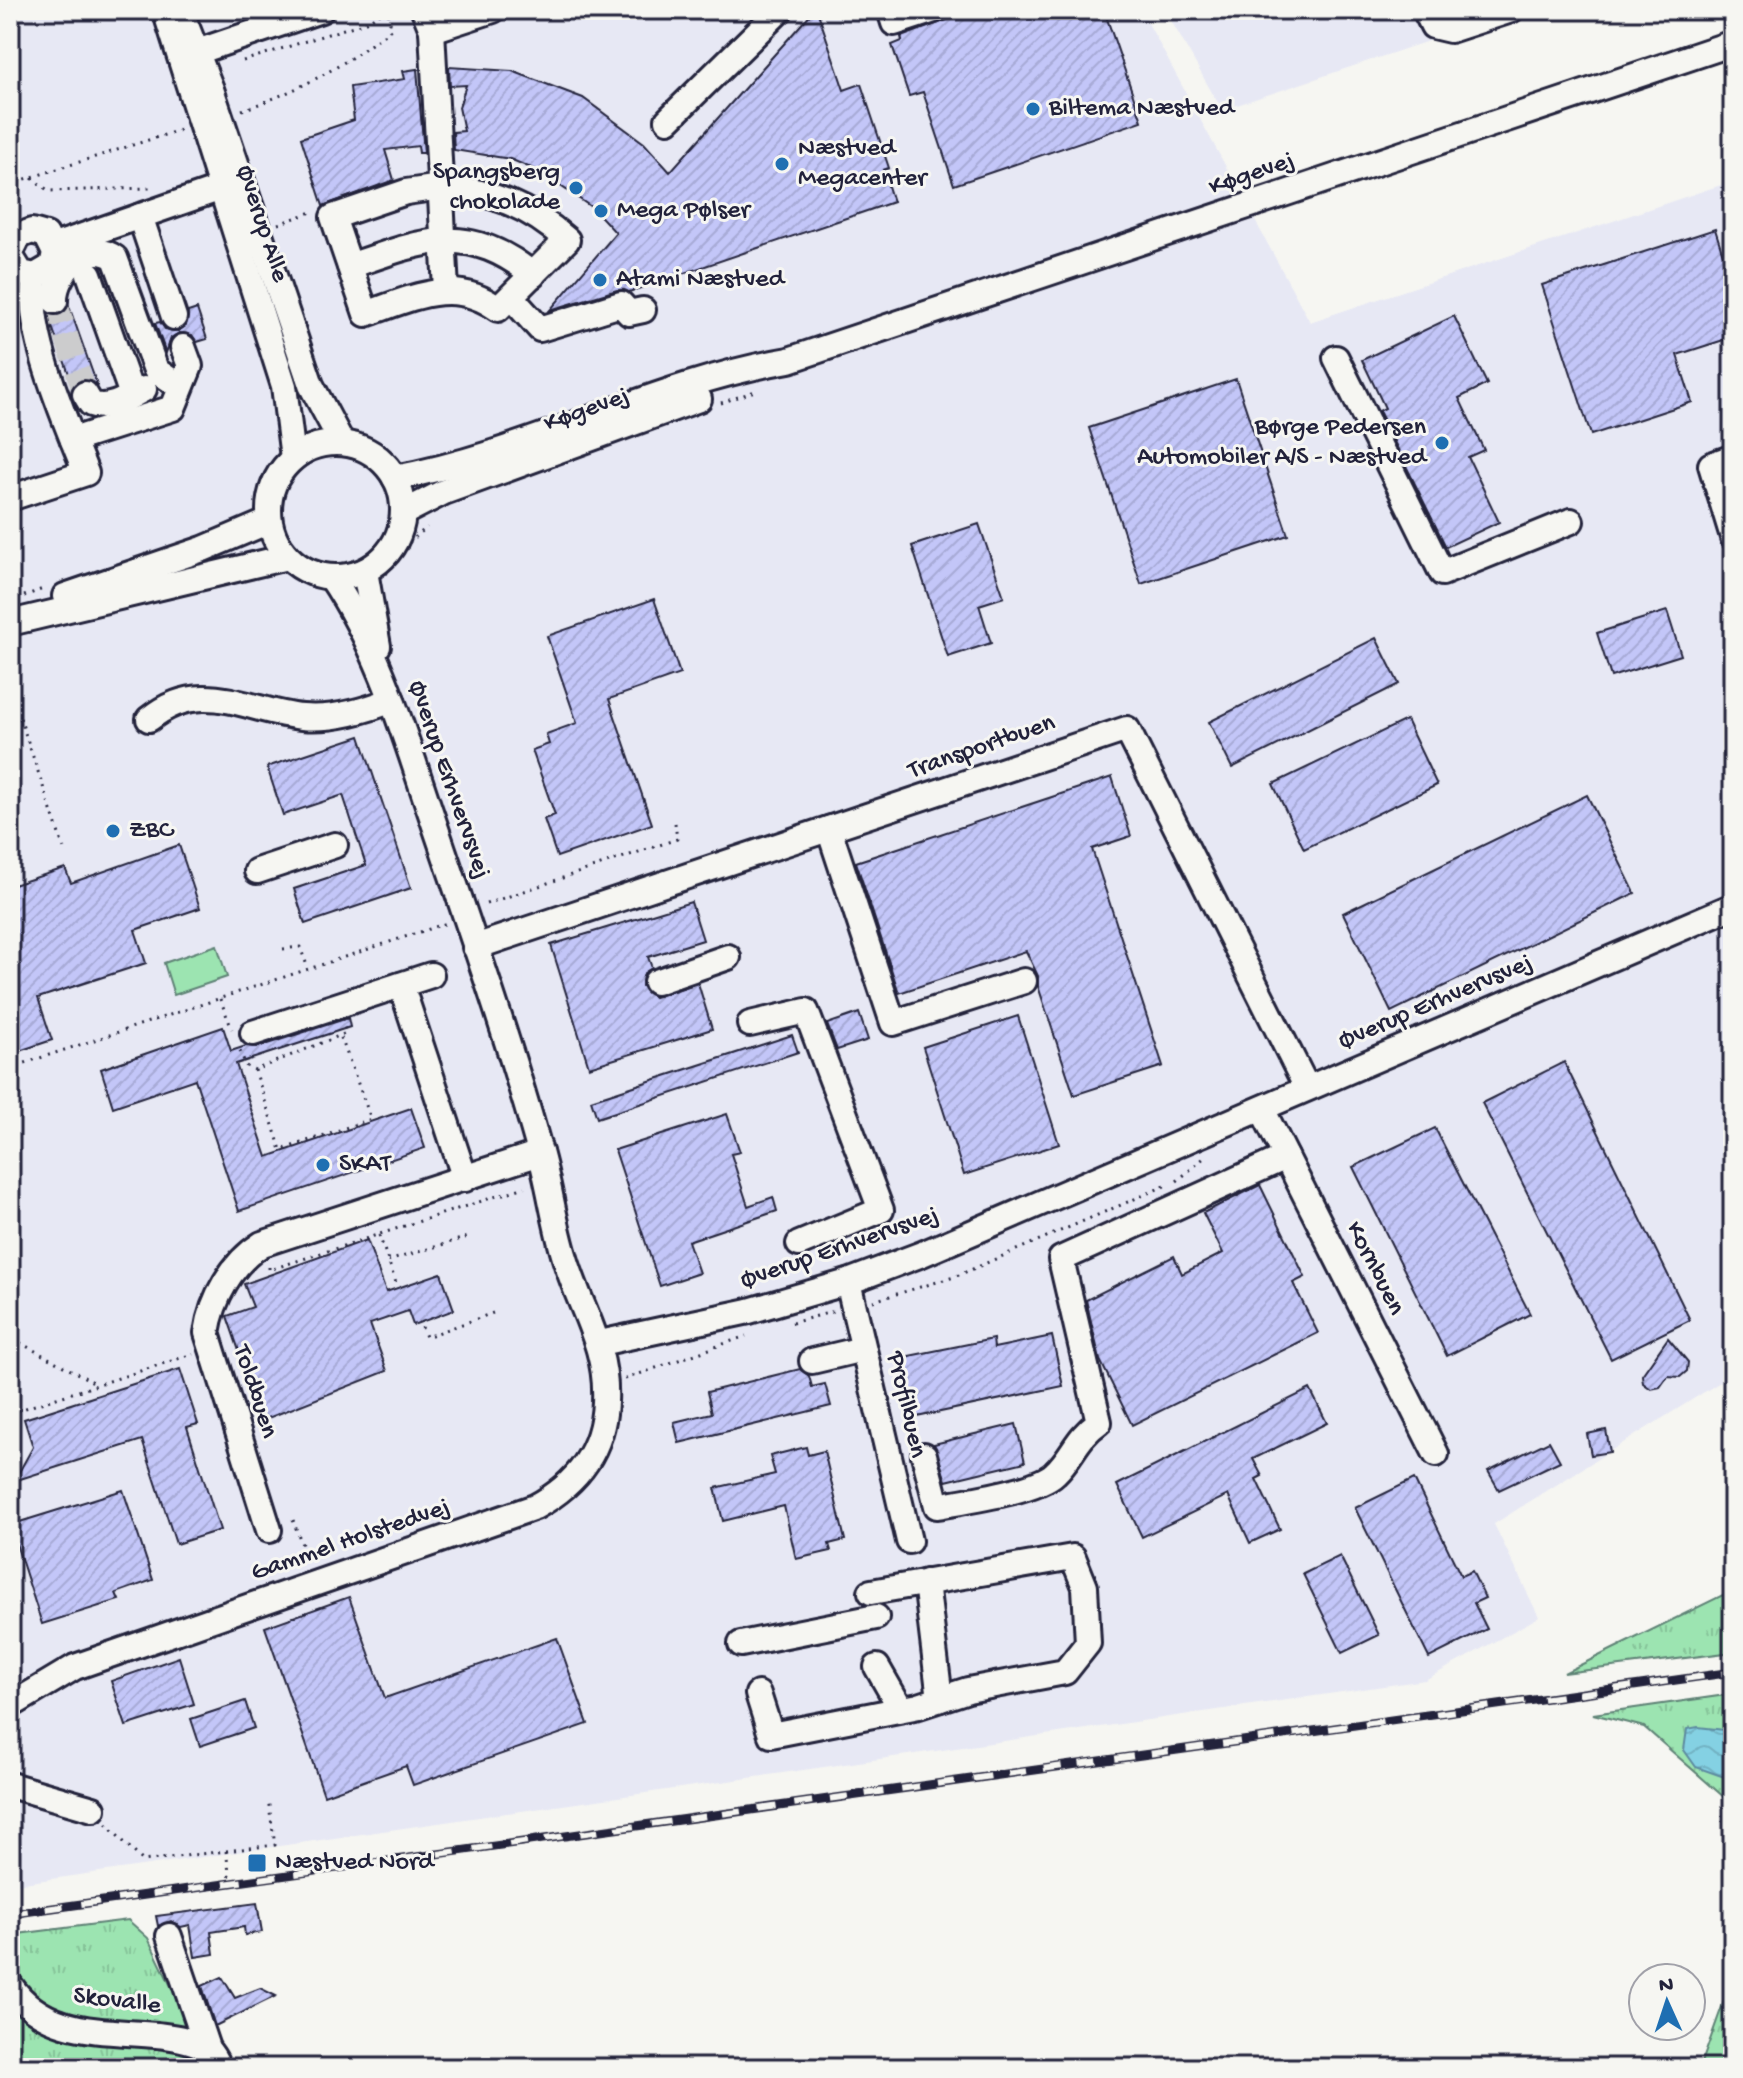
<svg xmlns="http://www.w3.org/2000/svg" width="1743" height="2078" viewBox="0 0 1743 2078" font-family="'Gochi Hand',sans-serif">
	<style>
		.built { fill: #e7e8f4 }
		.grass { fill: url(#grass-tufts); stroke: #5f8376; stroke-width: 2 }
		.park { fill: #9ce4b1; stroke: #5f8376; stroke-width: 2 }
		.water { fill: url(#water-waves); stroke: #5d8ba0; stroke-width: 2 }
		.building { fill: url(#building-hatch); stroke: #22223b; stroke-width: 2 }
		.lines { fill: none; stroke-linecap: round; stroke-linejoin: round }
		.minor-tunnel { stroke: #cccccd; stroke-width: 24; stroke-dasharray: 24 12; stroke-linecap: butt }
		.minor-casing { stroke: #22223b; stroke-width: 30 }
		.path { stroke: #22223b; stroke-width: 3; stroke-dasharray: 2 6; stroke-linecap: butt }
		.minor { stroke: #f6f6f2; stroke-width: 24 }
		.rail-casing { stroke: #22223b; stroke-width: 9 }
		.rail { stroke: #f6f6f2; stroke-width: 6; stroke-dasharray: 18; stroke-linecap: butt }
		.poi-dot { fill: #1f6fb2; stroke: #f6f6f2; stroke-width: 3 }
		.labels { text-anchor: middle; dominant-baseline: central; stroke-width: 6; stroke-linejoin: round; paint-order: stroke }
		.poi-label { font-size: 26px; fill: #22223b; stroke: #f6f6f2; text-anchor: start }
		.street-label { font-size: 26px; fill: #22223b; stroke: #f6f6f2 }
	</style>
	<defs>
		<pattern id="grass-tufts" width="24" height="20" patternUnits="userSpaceOnUse" patternTransform="scale(2)"><rect width="24" height="20" fill="#9ce4b1"/><path d="M3 7l-1-3M5 7V3M7 7l1-3M15 17l-1-3M17 17v-4M19 17l1-3" fill="none" stroke="#86c399"/></pattern>
		<pattern id="water-waves" width="16" height="10" patternUnits="userSpaceOnUse" patternTransform="scale(2)"><rect width="16" height="10" fill="#84d1e3"/><path d="M0 5q4-4 8 0t8 0" fill="none" stroke="#72b3c4"/></pattern>
		<pattern id="building-hatch" width="6" height="6" patternUnits="userSpaceOnUse" patternTransform="scale(2)"><rect width="6" height="6" fill="#c3c6f8"/><path d="M-1 1l2-2M0 6l6-6M5 7l2-2" fill="none" stroke="#a7aad6"/></pattern>
	</defs>
	<rect width="100%" height="100%" fill="#f6f6f2"/>
	<filter id="ink" filterUnits="userSpaceOnUse"><feTurbulence type="fractalNoise" baseFrequency=".0125" numOctaves="2"/><feDisplacementMap in="SourceGraphic" scale="16" xChannelSelector="R" yChannelSelector="G"/><feConvolveMatrix kernelMatrix="1 2 1 2 8 2 1 2 1" color-interpolation-filters="sRGB"/></filter>
	<g filter="url(#ink)">
		<g class="built">
			<path d="M10,10H1141L1310,322L1733,181V1374L1494,1524L1539,1617L1425,1680L10,1885Z"/>
			<path d="M1165,10H1521L1222,110Z"/>
		</g>
		<g class="grass">
			<path d="M1733,1590V1652L1564,1673Z"/>
			<path d="M1733,1694V1805L1644,1727L1593,1714Z"/>
			<path d="M128,1920L148,1938L188,2022L221,2068H10V1935Z"/>
			<path d="M1733,1976V2068H1700Z"/>
		</g>
		<path class="park" d="M217,945L227,977L174,995L164,963Z"/>
		<path class="water" d="M1698,1727L1733,1731V1780L1696,1767L1684,1750L1687,1729Z"/>
		<g class="building">
			<path d="M814,10H817L844,90L861,84L889,168L883,170L893,202L629,292L617,290L550,310L616,233L594,209L540,172L510,159L454,150L453,132L464,131L459,107L466,85L450,86L449,67L512,71L583,98L644,143L670,172Z"/>
			<path d="M974,10H1104L1142,121L954,185L923,92L909,96L892,45L902,41L901,37Z"/>
			<path d="M417,69L424,153H419L418,146L385,150L394,180L323,206L301,138L354,120L350,87L405,79L403,71Z"/>
			<path d="M1715,229L1733,286V337L1677,355L1692,402L1591,435L1542,285Z"/>
			<path d="M69,306L97,385L86,379L73,385L51,324L50,315L62,314Z"/>
			<path d="M197,309L207,339L197,342L192,335L179,333L171,338L166,353L155,323L160,322L165,329L178,331L186,326L188,312Z"/>
			<path d="M1454,316L1487,384L1459,398L1484,450L1468,457L1499,522L1446,547L1379,411L1385,408L1362,360Z"/>
			<path d="M1236,379L1288,535L1141,584L1089,428Z"/>
			<path d="M979,524L1004,597L979,605L991,643L948,657L912,546Z"/>
			<path d="M654,599L680,674L609,699L652,824L557,857L544,819L555,815L532,750L549,744L546,734L577,723L547,636Z"/>
			<path d="M1667,611L1681,655L1611,677L1597,633Z"/>
			<path d="M1376,638L1399,684L1232,768L1209,722Z"/>
			<path d="M1406,720L1437,785L1304,849L1273,784Z"/>
			<path d="M360,736L411,888L305,924L294,889L366,865L343,795L283,815L267,767Z"/>
			<path d="M1112,777L1131,836L1092,849L1163,1066L1074,1095L1038,986V976L1026,951L899,993L856,862Z"/>
			<path d="M1587,795L1635,893L1391,1012L1343,913Z"/>
			<path d="M179,845L200,908L135,930L146,963L38,998L52,1040L10,1054V886L65,868L71,883Z"/>
			<path d="M691,902L703,940L648,957L652,968L644,973L642,986L654,997L698,983L712,1029L589,1067L551,945Z"/>
			<path d="M859,1013L868,1040L837,1050L827,1024Z"/>
			<path d="M1018,1016L1059,1144L964,1175L923,1047Z"/>
			<path d="M348,1018L350,1027L236,1064L267,1157L411,1108L425,1148L239,1211L195,1079L113,1107L101,1069L223,1027L231,1051L246,1046L258,1047Z"/>
			<path d="M792,1035L798,1052L597,1118L591,1100Z"/>
			<path d="M1564,1062L1690,1320L1611,1359L1482,1103Z"/>
			<path d="M727,1114L740,1152L731,1154L748,1206L773,1197L777,1211L688,1241L699,1273L660,1286L615,1150Z"/>
			<path d="M1435,1128L1530,1314L1447,1356L1353,1167Z"/>
			<path d="M1260,1185L1305,1277L1293,1283L1318,1333L1132,1425L1100,1360L1086,1300L1174,1256L1182,1274L1223,1253L1203,1213Z"/>
			<path d="M367,1240L386,1292L441,1273L454,1310L413,1325L408,1311L370,1324L387,1371L263,1420L227,1316L253,1307L244,1284Z"/>
			<path d="M1052,1336L1063,1386L912,1418L899,1358L993,1339L994,1348Z"/>
			<path d="M1668,1338L1688,1362L1687,1371L1680,1377L1668,1376L1660,1387L1651,1389L1643,1383L1642,1375Z"/>
			<path d="M180,1369L198,1424L187,1427L220,1530L176,1544L142,1440L14,1481L33,1447L24,1419Z"/>
			<path d="M800,1369L809,1376L812,1387L825,1384L831,1406L679,1443L674,1422L712,1413L707,1392Z"/>
			<path d="M1310,1389L1327,1423L1253,1459L1262,1476L1256,1479L1280,1529L1250,1543L1228,1495L1142,1537L1117,1485Z"/>
			<path d="M1016,1424L1025,1462L946,1481L934,1444Z"/>
			<path d="M1606,1430L1610,1452L1591,1455L1587,1434Z"/>
			<path d="M1549,1441L1560,1461L1499,1490L1488,1471Z"/>
			<path d="M806,1447L808,1455L824,1451L845,1540L829,1544L831,1551L796,1559L784,1506L723,1521L715,1488L775,1474L770,1456Z"/>
			<path d="M1414,1479L1461,1576L1472,1571L1485,1598L1474,1603L1487,1629L1429,1658L1355,1508Z"/>
			<path d="M123,1490L153,1580L116,1593L119,1600L42,1624L10,1525Z"/>
			<path d="M1340,1556L1379,1635L1342,1653L1303,1574Z"/>
			<path d="M349,1597L385,1698L557,1638L588,1724L413,1785L406,1766L324,1795L265,1627Z"/>
			<path d="M179,1657L194,1704L126,1726L111,1681Z"/>
			<path d="M245,1701L254,1728L200,1746L191,1719Z"/>
			<path d="M257,1903L262,1932L245,1935L244,1927L211,1932L214,1954L195,1957L190,1925L181,1927L171,1921L158,1926L156,1916Z"/>
			<path d="M222,1977L235,1998L260,1988L276,1996L215,2026L202,1986Z"/>
		</g>
		<g class="lines">
			<path class="minor-tunnel" d="M55,301L85,394"/>
			<g class="minor-casing">
				<g id="minor">
					<path d="M165,10L284,386L293,458"/>
					<path d="M180,10L211,89L311,385L342,443"/>
					<path d="M424,10L432,30L493,10"/>
					<path d="M890,10L894,23L934,10"/>
					<path d="M1425,10L1433,26L1450,30L1511,10"/>
					<path d="M432,30L446,290"/>
					<path d="M185,56L321,10"/>
					<path d="M668,120L780,10"/>
					<path d="M441,187C491,191 529,206 567,240L498,309C454,276 412,298 366,314L333,217L406,192Z"/>
					<path d="M140,216L174,317"/>
					<path d="M54,246L233,184"/>
					<path d="M10,254L19,236L32,231L46,235L55,253L52,266L35,276L21,273L10,255"/>
					<path d="M350,266C422,241 467,221 533,275"/>
					<path d="M89,274L132,395"/>
					<path d="M511,297L540,329L621,304L629,313L643,310"/>
					<path d="M55,301C54,272 88,238 115,258L156,370L179,386"/>
					<path d="M1336,358L1442,573L1571,521"/>
					<path d="M85,394L91,404C109,411 128,398 144,389"/>
					<path d="M73,440L173,408L190,366L183,347"/>
					<circle cx="336" cy="510" r="67"/>
					<path d="M1733,457L1711,465L1733,537"/>
					<path d="M395,478C530,453 653,383 789,360L1733,43"/>
					<path d="M10,498L86,473C66,421 24,330 35,276"/>
					<path d="M403,513L444,492L699,399"/>
					<path d="M365,571L378,646"/>
					<path d="M65,596L203,549L269,521"/>
					<path d="M10,623L287,557"/>
					<path d="M149,719C202,676 246,711 302,717C333,720 364,711 392,700"/>
					<path d="M829,829L893,1023L1024,981"/>
					<path d="M257,871L335,845"/>
					<path d="M475,947L1127,729L1307,1088"/>
					<path d="M656,982L728,957"/>
					<path d="M401,985L465,1179"/>
					<path d="M750,1024L806,1011L881,1210L799,1244"/>
					<path d="M253,1033L431,975"/>
					<path d="M1262,1109L1436,1454"/>
					<path d="M848,1282L909,1541"/>
					<path d="M600,1343L749,1311L848,1282L922,1254L1733,906"/>
					<path d="M812,1361L863,1349"/>
					<path d="M924,1455L937,1506C964,1501 1037,1491 1055,1473C1073,1456 1076,1438 1099,1422L1061,1259L1286,1157"/>
					<path d="M269,1530L207,1333C212,1298 232,1263 262,1244L540,1153"/>
					<path d="M926,1582L940,1699"/>
					<path d="M741,1644L876,1617"/>
					<path d="M877,1667L901,1709"/>
					<path d="M758,1694L771,1735L919,1706L968,1690L1065,1672L1088,1643L1085,1587L1073,1557L871,1592"/>
					<path d="M10,1706L75,1667L535,1507C577,1484 603,1451 605,1402C608,1346 580,1309 565,1258C554,1223 550,1187 540,1152C508,1037 468,924 430,811C403,731 379,648 331,577"/>
					<path d="M10,1785L93,1809"/>
					<path d="M169,1936L207,2048"/>
					<path d="M10,1985C45,2036 102,2030 157,2035C171,2037 193,2039 205,2048C211,2051 216,2062 219,2068"/>
				</g>
			</g>
			<g class="path">
				<path d="M243,61L369,21L384,10"/>
				<path d="M242,110C299,91 344,66 391,29L388,10"/>
				<path d="M32,178L49,191L151,188"/>
				<path d="M10,184L180,130"/>
				<path d="M278,224L312,212"/>
				<path d="M721,403L755,391"/>
				<path d="M363,437L390,456"/>
				<path d="M256,503L272,467"/>
				<path d="M409,543L427,527"/>
				<path d="M386,574L409,547L411,534"/>
				<path d="M293,577L311,587"/>
				<path d="M24,596L43,589"/>
				<path d="M20,718L65,852"/>
				<path d="M486,904L677,839L675,823"/>
				<path d="M283,949L300,947L308,968"/>
				<path d="M220,999L232,1029"/>
				<path d="M240,1051L246,1066L255,1070L346,1033L344,1024"/>
				<path d="M10,1068L447,923"/>
				<path d="M255,1070L281,1150L371,1119L340,1035"/>
				<path d="M1177,1181L1205,1157"/>
				<path d="M379,1235L396,1283"/>
				<path d="M388,1261L468,1237"/>
				<path d="M269,1267V1270L525,1187"/>
				<path d="M873,1301L954,1277L1167,1185"/>
				<path d="M792,1323L835,1311"/>
				<path d="M422,1327L426,1337L493,1313"/>
				<path d="M10,1337V1351"/>
				<path d="M13,1339L97,1384"/>
				<path d="M625,1379L746,1336"/>
				<path d="M10,1413L193,1354"/>
				<path d="M293,1520L308,1561"/>
				<path d="M106,1824L143,1861L275,1845L268,1799"/>
				<path d="M226,1851L230,1879"/>
			</g>
			<use href="#minor" class="minor"/>
			<g class="rail-casing">
				<path id="rail" d="M10,1914L1733,1672"/>
			</g>
			<use href="#rail" class="rail"/>
		</g>
	</g>
	<g class="poi-dot">
		<circle cx="1033" cy="109" r="8"/>
		<circle cx="782" cy="164" r="8"/>
		<circle cx="576" cy="188" r="8"/>
		<circle cx="601" cy="211" r="8"/>
		<circle cx="600" cy="280" r="8"/>
		<circle cx="1442" cy="443" r="8"/>
		<circle cx="113" cy="831" r="8"/>
		<circle cx="323" cy="1165" r="8"/>
		<rect x="247" y="1853" width="20" height="20" rx="4"/>
	</g>
	<g class="labels">
		<g class="poi-label">
			<text x="1049" y="109">Biltema Næstved</text>
			<text x="798" y="149">Næstved<tspan x="798" dy="30">Megacenter</tspan></text>
			<text x="560" y="173" text-anchor="end">Spangsberg<tspan x="560" dy="30">chokolade</tspan></text>
			<text x="617" y="211">Mega Pølser</text>
			<text x="616" y="280">Atami Næstved</text>
			<text x="1426" y="428" text-anchor="end">Børge Pedersen<tspan x="1426" dy="30">Automobiler A/S - Næstved</tspan></text>
			<text x="129" y="831">ZBC</text>
			<text x="339" y="1165">SKAT</text>
			<text x="275" y="1863">Næstved Nord</text>
		</g>
		<g class="street-label">
			<text transform="translate(1252 175) rotate(-19)">Køgevej</text>
			<text transform="translate(261 224) rotate(72)">Øverup Alle</text>
			<text transform="translate(587 411) rotate(-20)">Køgevej</text>
			<text transform="translate(982 748) rotate(-19)">Transportbuen</text>
			<text transform="translate(448 780) rotate(71)">Øverup Erhvervsvej</text>
			<text transform="translate(1436 1003) rotate(-23)">Øverup Erhvervsvej</text>
			<text transform="translate(840 1249) rotate(-19)">Øverup Erhvervsvej</text>
			<text transform="translate(1374 1269) rotate(63)">Kornbuen</text>
			<text transform="translate(254 1392) rotate(72)">Toldbuen</text>
			<text transform="translate(905 1405) rotate(77)">Profilbuen</text>
			<text transform="translate(351 1541) rotate(-19)">Gammel Holstedvej</text>
			<text transform="translate(117 2002) rotate(7)">Skovalle</text>
		</g>
	</g>
	<rect width="1743" height="2078" fill="none" stroke="#f6f6f2" stroke-width="40"/>
	<rect x="20" y="20" width="1703" height="2038" fill="none" stroke="#22223b" stroke-width="3" filter="url(#ink)"/>
	<g transform="translate(1667 2002) rotate(357)"><circle r="38" fill="#f6f6f2" stroke="#a1a1a9" stroke-width="2"/>
	<path d="M0-6L14 30L0 20L-14 30Z" fill="#1f6fb2"/>
	<text y="-12" font-size="22" font-weight="bold" text-anchor="middle" fill="#22223b">N</text>
	</g>
</svg>
